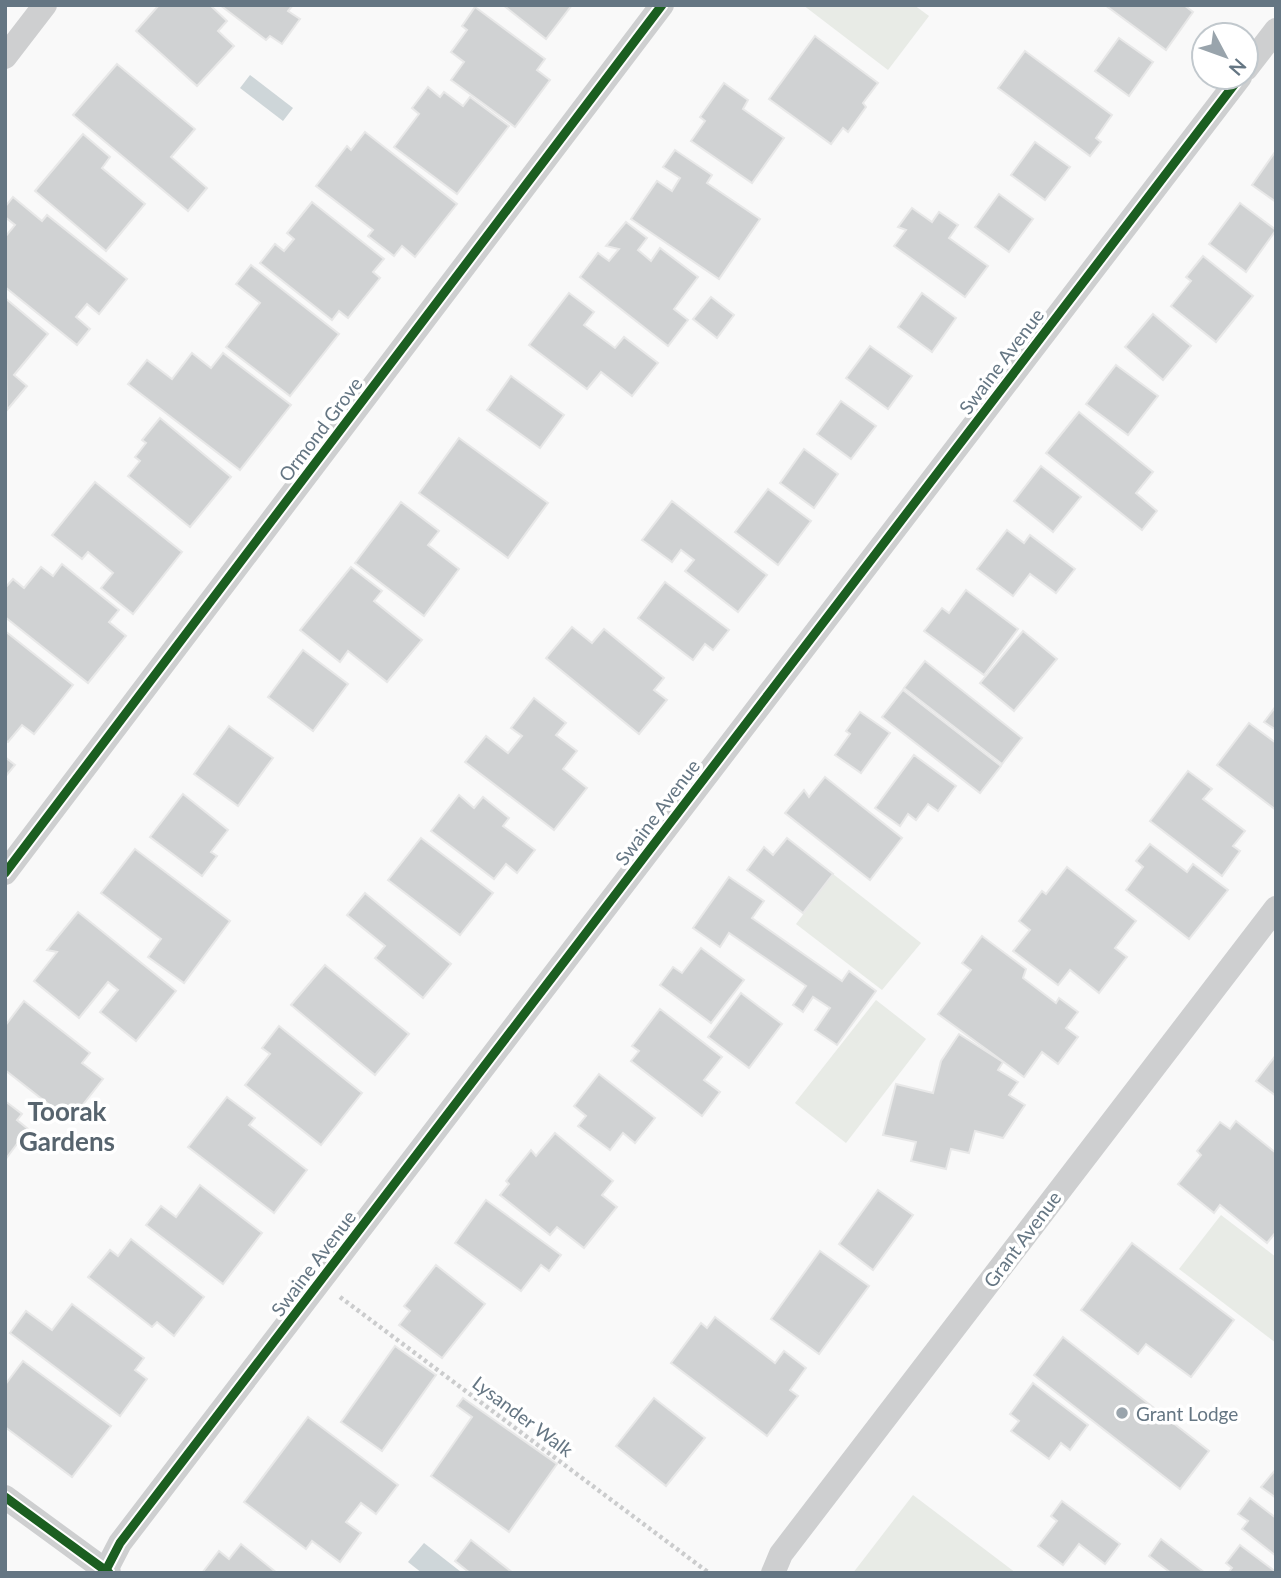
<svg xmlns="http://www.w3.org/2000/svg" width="1281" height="1578" viewBox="0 0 1281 1578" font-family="Lato,sans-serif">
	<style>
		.green { fill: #e8ebe6 }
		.water { fill: #ced6d9 }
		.building { fill: #d0d2d3; stroke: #e8e8e8; stroke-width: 2 }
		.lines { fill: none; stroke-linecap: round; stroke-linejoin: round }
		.path { stroke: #cbcccd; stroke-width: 4.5; stroke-dasharray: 3.5 3.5; stroke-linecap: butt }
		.minor { stroke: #cecfd0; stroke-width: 24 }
		.cycleway-casing { stroke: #fff; stroke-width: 13 }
		.cycleway { stroke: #1b5e20; stroke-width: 9 }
		.poi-dot { fill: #99a4ac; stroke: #fff; stroke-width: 2.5 }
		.labels { text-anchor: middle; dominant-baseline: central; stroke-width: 7; stroke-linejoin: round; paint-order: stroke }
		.street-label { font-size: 19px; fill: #657683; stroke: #fff }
		.poi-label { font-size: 19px; fill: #657683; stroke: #fff; text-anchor: start }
		.district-label { font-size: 26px; font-weight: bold; fill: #57646e; stroke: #fff }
	</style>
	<rect width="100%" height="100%" fill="#f9f9f9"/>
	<g class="green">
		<path d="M803,5H914L929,16L888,70Z"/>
		<path d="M833,874L921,943L882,990L796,924Z"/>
		<path d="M876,1000L926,1039L846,1143L795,1103Z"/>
		<path d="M1221,1215L1276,1257V1343L1179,1269Z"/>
		<path d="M913,1495L1016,1573H853Z"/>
	</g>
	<g class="water">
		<path d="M250,75L293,108L283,121L240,88Z"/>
		<path d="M424,1543L461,1572L460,1573H422L408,1562Z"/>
	</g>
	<g class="building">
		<path d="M159,5H210L227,21L218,31L234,46L197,86L136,31Z"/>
		<path d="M220,5H293L288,11L300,19L282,44L270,36L266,40Z"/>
		<path d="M503,5H572L546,39Z"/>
		<path d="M1105,5H1184L1193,12L1166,50Z"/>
		<path d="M475,7L545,59L537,70L550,80L515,127L451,80L464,62L451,52L467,30L462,26Z"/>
		<path d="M815,36L878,83L863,103L866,107L848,132L843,128L831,144L769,99Z"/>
		<path d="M1119,38L1153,62L1129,96L1095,71Z"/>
		<path d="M1025,51L1112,115L1096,138L1101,142L1090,156L998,88Z"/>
		<path d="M117,64L195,129L171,157L207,188L188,211L73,115Z"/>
		<path d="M724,83L748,100L743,109L784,138L752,183L691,141L705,121L700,117Z"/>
		<path d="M428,87L440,97L444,92L463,106L470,97L509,126L457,194L394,147L419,114L412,108Z"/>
		<path d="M365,132L457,204L415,257L402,246L394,256L368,236L373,230L316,186L347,146L351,150Z"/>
		<path d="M83,134L110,157L102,168L145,204L106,251L35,191Z"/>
		<path d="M1035,142L1070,167L1045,200L1011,175Z"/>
		<path d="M675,150L712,175L707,183L760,219L719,279L631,219L657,181L672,191L680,178L663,167Z"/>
		<path d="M1275,152H1276V202L1252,185Z"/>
		<path d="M999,194L1033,219L1009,252L975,227Z"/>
		<path d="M13,197L42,221L47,215L127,279L99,314L87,304L76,317L90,329L77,345L5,287V237L15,225L5,217V207Z"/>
		<path d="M312,202L384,259L373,272L380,278L348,318L339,311L332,320L260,263L275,244L284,251L294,239L287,233Z"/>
		<path d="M1240,203L1276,230L1246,272L1209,244Z"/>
		<path d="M912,208L932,222L939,212L958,225L949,238L988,266L965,297L894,246L906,230L898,227Z"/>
		<path d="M626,222L647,238L638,250L651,261L660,248L698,277L674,309L688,320L668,346L580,277L598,253L609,261L619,249L606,246Z"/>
		<path d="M1203,256L1253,296L1216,342L1171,306L1191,281L1186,277Z"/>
		<path d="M251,265L339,334L290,396L226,347L260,303L236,284Z"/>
		<path d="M569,293L594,312L584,325L615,348L624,337L658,363L632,396L601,372L587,389L529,345Z"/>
		<path d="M922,293L956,318L932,352L898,327Z"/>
		<path d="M711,297L734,315L717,338L693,319Z"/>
		<path d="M5,298L48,334L14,375L27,386L7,410Z"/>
		<path d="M1153,314L1191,346L1163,380L1125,347Z"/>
		<path d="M870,346L912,376L888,409L846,378Z"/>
		<path d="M192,353L211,368L223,353L291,405L240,470L128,384L147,360L172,379Z"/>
		<path d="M1116,365L1158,396L1128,435L1086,404Z"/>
		<path d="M511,376L564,415L540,448L487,410Z"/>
		<path d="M841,401L876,426L851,459L817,434Z"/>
		<path d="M1079,412L1153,472L1136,493L1157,511L1142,530L1046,453Z"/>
		<path d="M160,418L231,477L190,527L128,476L140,461L135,457L146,443L142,440Z"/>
		<path d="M459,438L548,503L508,558L419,493Z"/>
		<path d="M804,449L838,474L814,508L780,483Z"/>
		<path d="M1041,466L1081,497L1053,532L1014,501Z"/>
		<path d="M95,482L182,552L133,614L101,588L113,573L88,552L82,559L52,535Z"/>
		<path d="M768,489L811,521L778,565L735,532Z"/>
		<path d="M672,501L767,575L738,612L685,571L694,560L681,550L672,562L642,540Z"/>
		<path d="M401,502L439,531L428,545L459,569L424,616L355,563Z"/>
		<path d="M1007,530L1024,543L1030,535L1075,569L1056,593L1030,574L1013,596L977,569Z"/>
		<path d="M62,564L119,610L109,622L126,636L88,683L5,617V588L13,579L24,588L41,567L53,576Z"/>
		<path d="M351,567L382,591L374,601L422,640L387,682L348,651L340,662L300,630Z"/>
		<path d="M665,582L729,630L713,650L705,644L693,660L638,618Z"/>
		<path d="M966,590L1018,629L984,675L924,631L942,608L949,613Z"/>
		<path d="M572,627L592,643L604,629L664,678L654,690L667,700L639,734L546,658Z"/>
		<path d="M5,631L73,685L34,734L22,725L8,742L5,740Z"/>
		<path d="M1023,631L1057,659L1014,711L980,683Z"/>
		<path d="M303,650L348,684L313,731L268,697Z"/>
		<path d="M925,661L1022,738L1002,764L904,688Z"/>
		<path d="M903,690L1001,766L980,793L882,717Z"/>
		<path d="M534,698L566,723L556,735L577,751L563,769L587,788L554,830L465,762L486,736L508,753L522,736L511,728Z"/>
		<path d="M1276,706V730L1264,722Z"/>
		<path d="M860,712L890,733L861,773L835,755L850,734L846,731Z"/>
		<path d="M1249,723L1276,743V810L1217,765Z"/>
		<path d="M229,726L273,758L238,806L194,774Z"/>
		<path d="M914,755L956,786L938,811L928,804L916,820L908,814L900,826L875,808Z"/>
		<path d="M5,757L15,765L5,777Z"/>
		<path d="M1188,771L1212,789L1203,799L1245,831L1233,846L1240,851L1222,876L1150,821Z"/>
		<path d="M825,777L902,838L870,880L785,813L804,790L809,797Z"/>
		<path d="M183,794L228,830L211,852L217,856L202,876L150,837Z"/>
		<path d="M459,795L474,808L483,797L509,818L503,826L535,850L517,873L506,864L494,879L431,831Z"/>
		<path d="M421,838L493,893L460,935L388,880Z"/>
		<path d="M787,838L833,874L803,913L747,870L764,847L773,855Z"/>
		<path d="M1150,844L1187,872L1193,864L1228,890L1189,939L1126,890L1143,867L1136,861Z"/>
		<path d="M135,849L230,921L184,983L148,957L161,939L101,893Z"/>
		<path d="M1067,867L1136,921L1115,948L1127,957L1099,993L1070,970L1058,985L1013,951L1030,930L1019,921L1042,891L1046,894Z"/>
		<path d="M729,877L764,901L752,918L842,981L849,971L876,991L837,1045L815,1030L830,1008L813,997L803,1012L793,1005L806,986L729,933L720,947L693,928Z"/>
		<path d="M365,893L451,964L423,998L375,958L385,946L347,915Z"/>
		<path d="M78,912L176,991L136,1041L100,1012L118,990L108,982L79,1018L34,981L57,952L47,950Z"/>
		<path d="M982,936L1026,969L1023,978L1056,1003L1059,998L1078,1012L1066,1028L1078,1037L1058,1064L1042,1052L1024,1077L938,1014L971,970L962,963Z"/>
		<path d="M701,948L744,980L711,1023L660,985L673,967L682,973Z"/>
		<path d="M325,965L409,1034L375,1075L291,1005Z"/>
		<path d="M741,993L782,1024L749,1068L708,1037Z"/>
		<path d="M24,1001L90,1053L82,1063L103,1079L70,1121L5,1070V1026Z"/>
		<path d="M660,1009L722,1057L704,1080L720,1092L702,1116L631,1061L639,1051L632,1046Z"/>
		<path d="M279,1026L362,1093L321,1145L245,1085L270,1054L262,1048Z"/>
		<path d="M959,1034L1003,1062L998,1070L1018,1082L1009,1095L1025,1105L1003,1138L975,1131L969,1153L951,1149L946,1169L911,1161L916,1142L883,1135L896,1084L933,1093L941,1061Z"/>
		<path d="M1276,1055V1096L1256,1081Z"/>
		<path d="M599,1074L655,1118L635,1143L623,1133L610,1150L578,1126L586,1116L574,1106Z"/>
		<path d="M227,1097L255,1118L249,1125L307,1170L274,1213L188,1147Z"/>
		<path d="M5,1101L22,1114L17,1120L28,1129L5,1160Z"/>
		<path d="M1236,1121L1276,1153V1232L1267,1243L1220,1205L1214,1213L1178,1184L1201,1155L1197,1151L1220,1122L1230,1129Z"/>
		<path d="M555,1133L613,1181L602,1195L617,1207L584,1248L557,1227L550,1235L500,1195L509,1184L506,1181L531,1150L536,1156Z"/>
		<path d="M200,1185L262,1233L223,1284L146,1225L161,1206L176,1217Z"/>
		<path d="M878,1190L913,1215L873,1270L839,1244Z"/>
		<path d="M486,1200L561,1255L549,1271L541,1265L521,1291L455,1243Z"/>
		<path d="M131,1239L204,1297L174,1336L157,1322L152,1327L88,1277L110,1250L118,1256Z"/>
		<path d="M1132,1243L1234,1320L1191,1377L1146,1344L1138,1354L1081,1310Z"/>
		<path d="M820,1251L869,1286L819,1354L771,1319Z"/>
		<path d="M436,1265L485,1304L442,1358L399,1325L410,1311L404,1306Z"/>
		<path d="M72,1304L144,1358L135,1370L147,1379L120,1416L10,1333L26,1311L52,1330Z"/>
		<path d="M715,1317L775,1363L784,1351L806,1368L790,1390L798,1396L767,1436L671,1363L701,1323L707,1328Z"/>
		<path d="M1063,1337L1209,1451L1180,1489L1034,1375Z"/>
		<path d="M395,1346L436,1375L382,1451L341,1422Z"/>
		<path d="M23,1361L111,1426L72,1477L5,1427V1385Z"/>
		<path d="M1033,1383L1088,1425L1070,1450L1061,1443L1049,1459L1011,1431L1019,1421L1010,1414Z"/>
		<path d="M463,1398L557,1464L509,1532L431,1476L472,1417L457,1406Z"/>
		<path d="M654,1398L705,1438L666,1486L616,1446Z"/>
		<path d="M308,1417L398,1485L376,1514L361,1503L346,1522L361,1533L340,1562L312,1541L306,1549L244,1502Z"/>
		<path d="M1276,1469V1498L1261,1487Z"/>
		<path d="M1250,1498L1276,1518V1556L1242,1529L1248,1521L1238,1514Z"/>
		<path d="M1062,1501L1120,1544L1105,1564L1079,1544L1063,1565L1038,1546L1057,1521L1051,1516Z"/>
		<path d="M1161,1539L1205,1573H1171L1149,1556Z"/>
		<path d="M471,1540L513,1573H470L455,1561Z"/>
		<path d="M241,1544L277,1573H202L219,1551L229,1559Z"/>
		<path d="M1240,1545L1276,1572V1573H1228L1232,1568L1226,1563Z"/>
	</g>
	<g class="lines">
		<path class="path" d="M340,1297L709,1573"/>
		<g class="minor">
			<path d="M5,57L45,5"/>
			<path d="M1246,69L1276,30"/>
			<path d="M5,873L662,5"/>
			<path d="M5,1497L109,1573"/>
			<path d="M106,1570L120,1543L1240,77"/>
			<path d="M773,1573L781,1554L1276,908"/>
		</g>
		<g class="cycleway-casing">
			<g id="cycleway">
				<path d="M5,873L662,5"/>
				<path d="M5,1497L109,1573"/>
				<path d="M106,1570L120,1543L1240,77"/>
			</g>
		</g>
		<use href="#cycleway" class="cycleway"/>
	</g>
	<circle class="poi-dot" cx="1122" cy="1413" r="7"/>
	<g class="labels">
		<g class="street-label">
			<text transform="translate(1001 361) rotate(-53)">Swaine Avenue</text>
			<text transform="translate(320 429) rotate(-53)">Ormond Grove</text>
			<text transform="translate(657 812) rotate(-53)">Swaine Avenue</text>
			<text transform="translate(1022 1239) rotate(-53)">Grant Avenue</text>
			<text transform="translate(313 1263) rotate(-53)">Swaine Avenue</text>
			<text transform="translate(523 1416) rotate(37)">Lysander Walk</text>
		</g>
		<g class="poi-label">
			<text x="1136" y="1413">Grant Lodge</text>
		</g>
		<g class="district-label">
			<text x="67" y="1111">Toorak<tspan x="67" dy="30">Gardens</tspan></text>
		</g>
	</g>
	<rect width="1281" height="1578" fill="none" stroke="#657683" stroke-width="14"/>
	<g transform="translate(1225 56) rotate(131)"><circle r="33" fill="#ffffff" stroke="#c1c8cd" stroke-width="2"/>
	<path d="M0-5L12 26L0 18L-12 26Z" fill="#99a4ac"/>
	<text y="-10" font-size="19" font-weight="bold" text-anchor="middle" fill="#657683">N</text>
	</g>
</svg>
